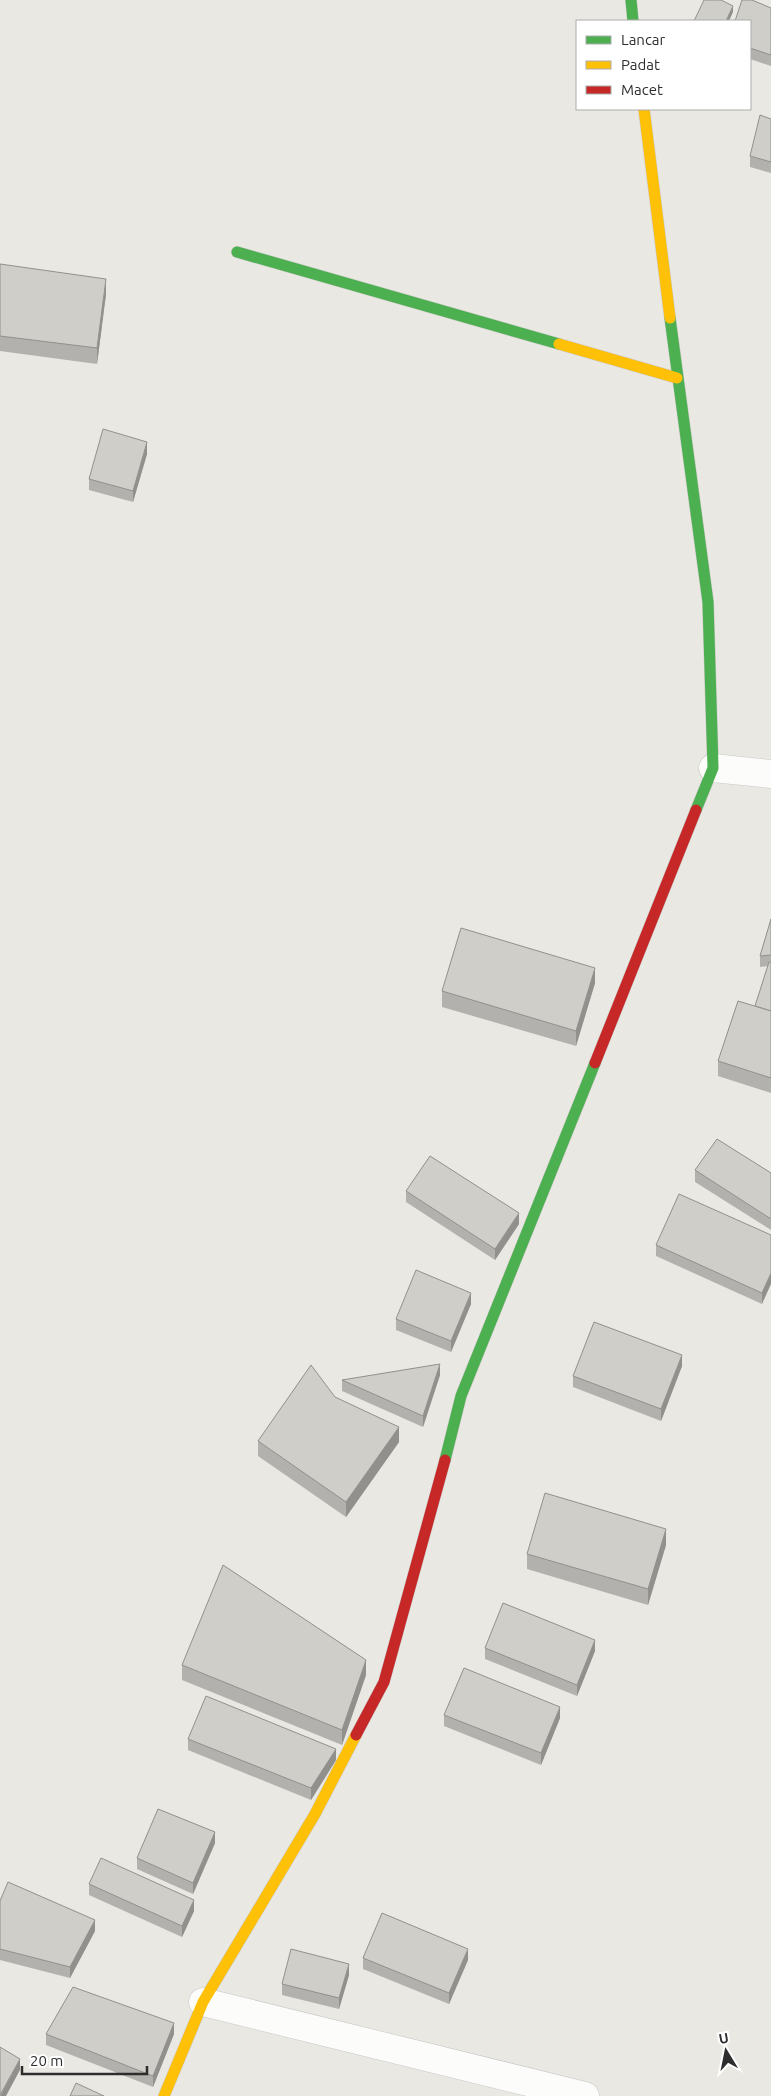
<svg xmlns="http://www.w3.org/2000/svg" width="771" height="2096" viewBox="0 0 771 2096" font-family="Ubuntu,sans-serif">
	<style>
		.lines { fill: none; stroke-linecap: round; stroke-linejoin: round }
		.street-casing { stroke: #c8c7c7; stroke-width: 29 }
		.fast-casing { stroke: #c8c7c7; stroke-width: 12 }
		.slow-casing { stroke: #c8c7c7; stroke-width: 12 }
		.jam-casing { stroke: #c8c7c7; stroke-width: 12 }
		.street { stroke: #fcfcfb; stroke-width: 28 }
		.fast { stroke: #4caf50; stroke-width: 11 }
		.slow { stroke: #ffc107; stroke-width: 11 }
		.jam { stroke: #c62828; stroke-width: 11 }
		.wall { fill: #b2b1ad }
		.shaded-wall { fill: #91908d }
		.building { fill: #cfcec9; stroke: #91908d }
	</style>
	<rect width="100%" height="100%" fill="#eae8e2"/>
	<g class="lines">
		<g class="street-casing">
			<g id="street">
				<path d="M713,768L771,774"/>
				<path d="M203,2002L585,2096"/>
			</g>
		</g>
		<g class="fast-casing">
			<g id="fast">
				<path d="M631,0L633,21"/>
				<path d="M237,252L559,344"/>
				<path d="M670,318L708,602L713,768L696,810"/>
				<path d="M445,1460L461,1396L595,1063"/>
			</g>
		</g>
		<g class="slow-casing">
			<g id="slow">
				<path d="M644,109L670,318"/>
				<path d="M559,344L677,378"/>
				<path d="M164,2096L203,2002L315,1814L356,1735"/>
			</g>
		</g>
		<g class="jam-casing">
			<g id="jam">
				<path d="M595,1063L696,810"/>
				<path d="M356,1735L384,1682L445,1460"/>
			</g>
		</g>
		<use href="#street" class="street"/>
		<use href="#fast" class="fast"/>
		<use href="#slow" class="slow"/>
		<use href="#jam" class="jam"/>
	</g>
	<g class="wall">
		<path d="M771,8V66L750,59V21Z"/>
		<path d="M771,119V173L750,167V156Z"/>
		<path d="M0,264L106,294L97,364L0,351Z"/>
		<path d="M147,454L133,502L89,490V479Z"/>
		<path d="M771,919V1093L718,1076V1061L755,1006L768,966L760,967V956Z"/>
		<path d="M595,983L576,1046L442,1007V991Z"/>
		<path d="M695,1170L771,1173V1230L695,1182Z"/>
		<path d="M406,1191L519,1224L495,1260L406,1202Z"/>
		<path d="M771,1235L762,1304L656,1256V1245Z"/>
		<path d="M471,1304L451,1352L396,1330V1319Z"/>
		<path d="M682,1366L661,1421L573,1387V1376Z"/>
		<path d="M440,1375L423,1427L342,1391V1380Z"/>
		<path d="M258,1441L399,1442L346,1517L258,1456Z"/>
		<path d="M666,1545L648,1605L527,1569V1554Z"/>
		<path d="M485,1648L595,1651L577,1696L485,1659Z"/>
		<path d="M182,1665L366,1675L342,1745L182,1680Z"/>
		<path d="M444,1715L560,1718L541,1765L444,1726Z"/>
		<path d="M188,1739L336,1760L311,1800L188,1750Z"/>
		<path d="M215,1843L193,1894L137,1869V1858Z"/>
		<path d="M89,1884L194,1911L182,1937L89,1895Z"/>
		<path d="M0,1901L95,1931L70,1978L0,1960Z"/>
		<path d="M363,1958L468,1960L449,2004L363,1969Z"/>
		<path d="M349,1975L339,2009L282,1995V1984Z"/>
		<path d="M46,2034H174L153,2087L46,2045Z"/>
	</g>
	<g class="shaded-wall">
		<path d="M733,6V12L729,21H726Z"/>
		<path d="M106,279V294L97,364V348Z"/>
		<path d="M147,442V454L133,502V491Z"/>
		<path d="M595,968V983L576,1046V1031Z"/>
		<path d="M519,1213V1224L495,1260V1249Z"/>
		<path d="M771,1273V1284L762,1304V1293Z"/>
		<path d="M471,1293V1304L451,1352V1341Z"/>
		<path d="M682,1355V1366L661,1421V1409Z"/>
		<path d="M440,1364V1375L423,1427V1416Z"/>
		<path d="M399,1427V1442L346,1517V1502Z"/>
		<path d="M666,1529V1545L648,1605V1589Z"/>
		<path d="M595,1640V1651L577,1696V1685Z"/>
		<path d="M366,1660V1675L342,1745V1730Z"/>
		<path d="M560,1707V1718L541,1765V1753Z"/>
		<path d="M336,1749V1760L311,1800V1788Z"/>
		<path d="M215,1832V1843L193,1894V1883Z"/>
		<path d="M194,1900V1911L182,1937V1926Z"/>
		<path d="M95,1920V1931L70,1978V1967Z"/>
		<path d="M468,1949V1960L449,2004V1993Z"/>
		<path d="M349,1964V1975L339,2009V1998Z"/>
		<path d="M174,2023V2034L153,2087V2076Z"/>
		<path d="M20,2059V2070L6,2096H0Z"/>
	</g>
	<g class="building">
		<path d="M704,0H721L733,6L726,21H694Z"/>
		<path d="M742,0H752L771,8V55L750,48V21H735Z"/>
		<path d="M760,115L771,119V162L750,156Z"/>
		<path d="M0,264L106,279L97,348L0,336Z"/>
		<path d="M103,429L147,442L133,491L89,479Z"/>
		<path d="M771,919V955L760,956Z"/>
		<path d="M461,928L595,968L576,1031L442,991Z"/>
		<path d="M769,962H771V1011L755,1006Z"/>
		<path d="M738,1001L771,1011V1078L718,1061Z"/>
		<path d="M717,1139L771,1173V1219L695,1170Z"/>
		<path d="M430,1156L519,1213L495,1249L406,1191Z"/>
		<path d="M679,1194L771,1235V1273L762,1293L656,1245Z"/>
		<path d="M416,1270L471,1293L451,1341L396,1319Z"/>
		<path d="M594,1322L682,1355L661,1409L573,1376Z"/>
		<path d="M440,1364L423,1416L342,1380Z"/>
		<path d="M311,1365L335,1397L399,1427L346,1502L258,1441Z"/>
		<path d="M545,1493L666,1529L648,1589L527,1554Z"/>
		<path d="M223,1565L366,1660L342,1730L182,1665Z"/>
		<path d="M503,1603L595,1640L577,1685L485,1648Z"/>
		<path d="M464,1668L560,1707L541,1753L444,1715Z"/>
		<path d="M206,1696L336,1749L311,1788L188,1739Z"/>
		<path d="M158,1809L215,1832L193,1883L137,1858Z"/>
		<path d="M101,1858L194,1900L182,1926L89,1884Z"/>
		<path d="M8,1882L95,1920L70,1967L0,1949V1901Z"/>
		<path d="M382,1913L468,1949L449,1993L363,1958Z"/>
		<path d="M291,1949L349,1964L339,1998L282,1984Z"/>
		<path d="M73,1987L174,2023L153,2076L46,2034Z"/>
		<path d="M0,2047L20,2059L0,2095Z"/>
		<path d="M76,2083L104,2096H70Z"/>
	</g>
	<rect x="576" y="20" width="175" height="90" fill="#ffffff" stroke="#ababab"/>
	<rect x="586" y="36" width="25" height="8" fill="#4caf50" stroke="#ababab"/>
	<text x="621" y="45" font-size="15" fill="#2d2d2d">Lancar</text>
	<rect x="586" y="61" width="25" height="8" fill="#ffc107" stroke="#ababab"/>
	<text x="621" y="70" font-size="15" fill="#2d2d2d">Padat</text>
	<rect x="586" y="86" width="25" height="8" fill="#c62828" stroke="#ababab"/>
	<text x="621" y="95" font-size="15" fill="#2d2d2d">Macet</text>
	<g transform="translate(726 2051) rotate(350)" stroke="#ffffff" stroke-width="4" paint-order="stroke">
	<path d="M0-4L9 19L0 12L-9 19Z" fill="#2d2d2d"/>
	<text y="-8" font-size="14" font-weight="bold" text-anchor="middle" fill="#2d2d2d">U</text>
	</g>
	<path d="M22 2066v8h125v-8" fill="none" stroke="#2d2d2d" stroke-width="2.5"/>
	<text x="30" y="2066" font-size="15" fill="#2d2d2d" stroke="#ffffff" stroke-width="4" paint-order="stroke">20 m</text>
</svg>
